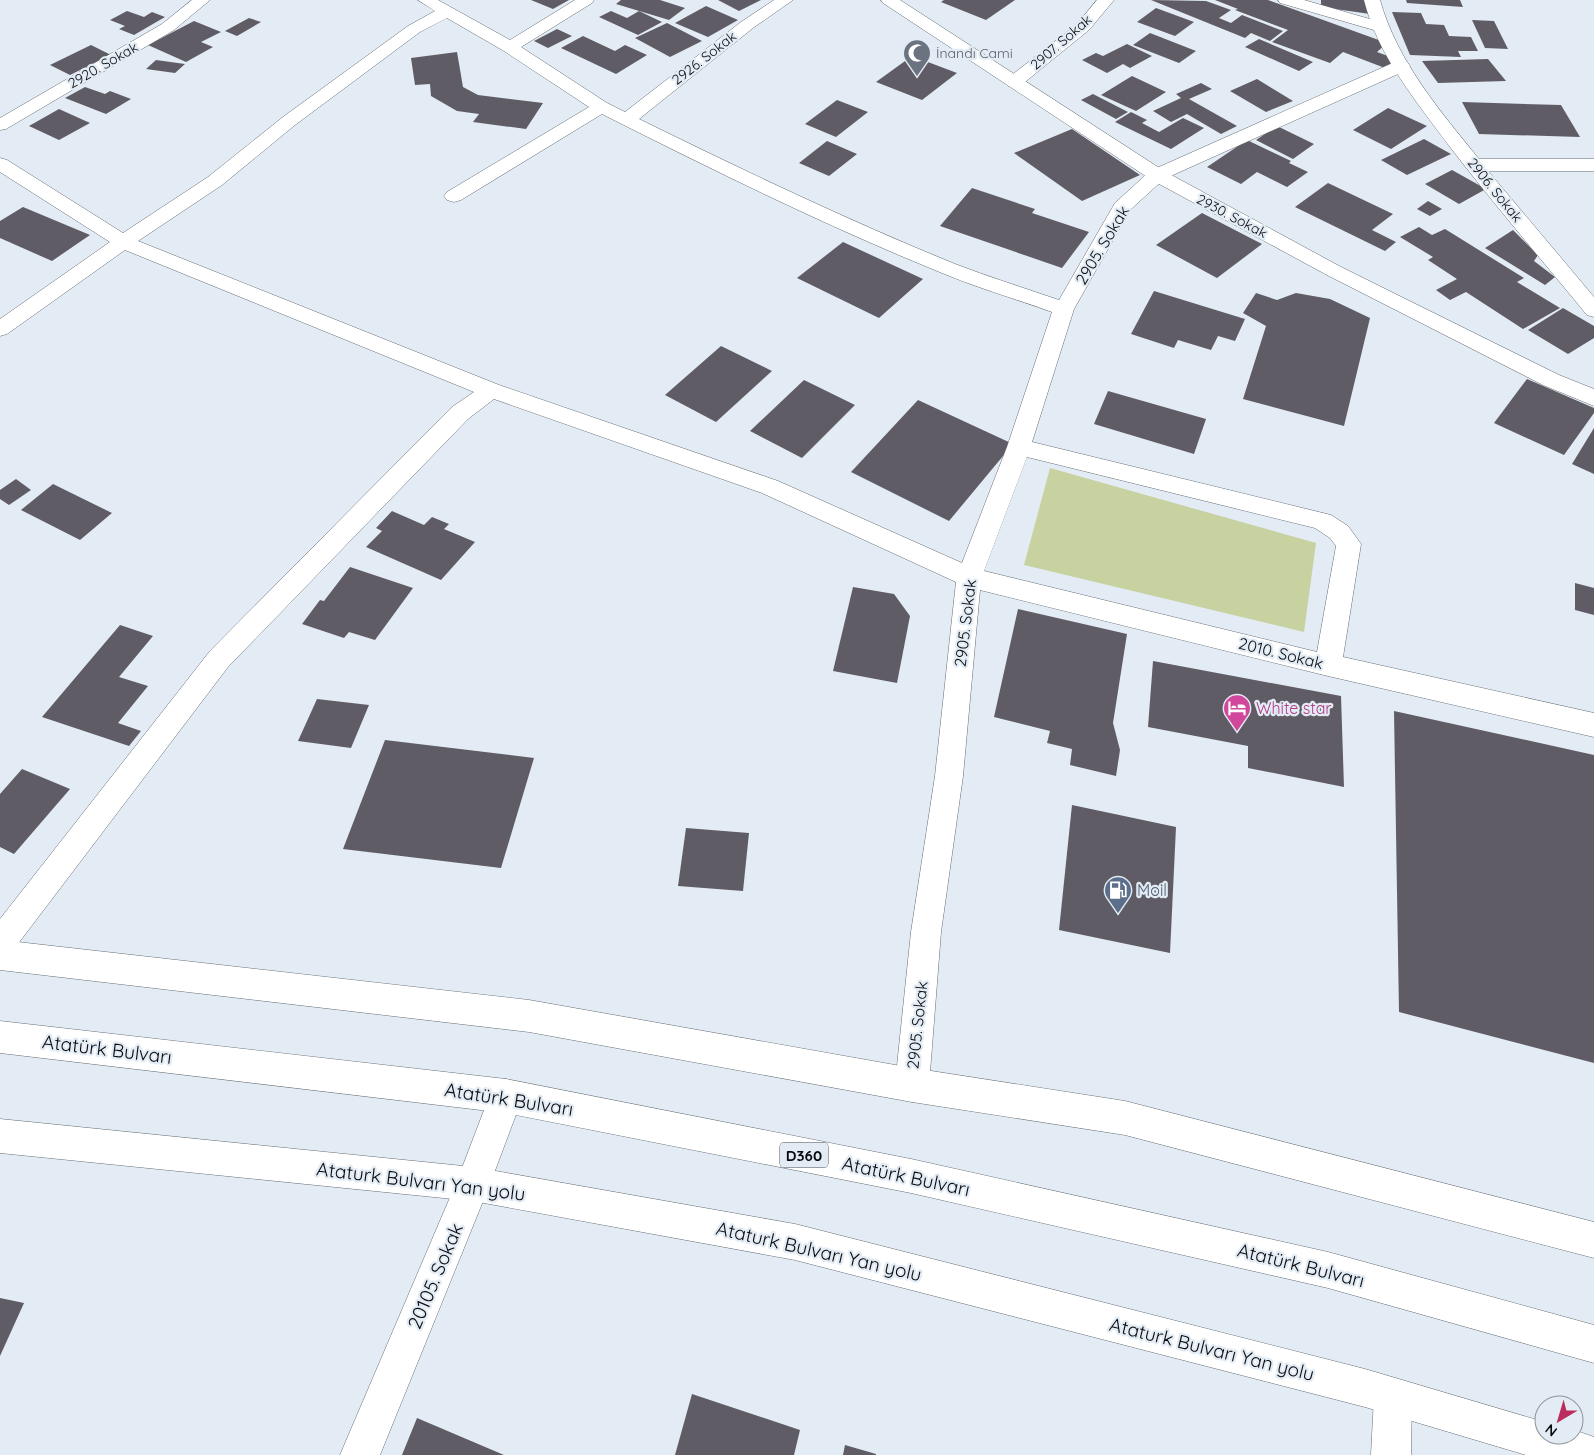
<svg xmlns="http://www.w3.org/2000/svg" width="1594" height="1455" viewBox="0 0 1594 1455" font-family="Quicksand,sans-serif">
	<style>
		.green { fill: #c8d1a0 }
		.building { fill: #605c65 }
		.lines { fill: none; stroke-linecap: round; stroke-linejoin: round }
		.minor-casing { stroke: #666e75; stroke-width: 1 }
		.tertiary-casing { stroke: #666e75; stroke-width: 1 }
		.trunk-casing { stroke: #666e75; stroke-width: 1 }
		.minor { fill: #fff; fill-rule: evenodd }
		.tertiary { fill: #fff; fill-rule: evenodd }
		.trunk { fill: #fff; fill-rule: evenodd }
		.labels { text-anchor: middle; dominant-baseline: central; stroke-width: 4.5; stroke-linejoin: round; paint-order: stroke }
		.far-street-label { font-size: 14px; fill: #090c0f; stroke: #e3ecf4 }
		.far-worship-label { font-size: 14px; fill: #5b616d; stroke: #e3ecf4; text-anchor: start }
		.shield { fill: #e3ecf4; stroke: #4a4f54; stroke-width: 1 }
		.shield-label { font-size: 15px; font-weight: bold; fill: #090c0f }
		.street-label { font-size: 16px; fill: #090c0f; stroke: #e3ecf4 }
		.hotel-label { font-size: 16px; fill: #b23c85; stroke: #e3ecf4; text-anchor: start }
		.service-label { font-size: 16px; fill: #4e5e75; stroke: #e3ecf4; text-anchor: start }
		.near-street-label { font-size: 19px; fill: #090c0f; stroke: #e3ecf4 }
	</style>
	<rect width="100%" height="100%" fill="#e3ecf4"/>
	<path class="green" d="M1050,468L1316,543L1304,632L1024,565Z"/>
	<g class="building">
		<path d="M531,0H569L553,9Z"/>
		<path d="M621,0H660L685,8L669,20L616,4Z"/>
		<path d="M718,0H761L739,11Z"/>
		<path d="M944,0H1015L986,20L941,2Z"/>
		<path d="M1151,0L1206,1L1231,10L1219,18L1231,23L1242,15L1283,31L1270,41L1251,33L1245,38Z"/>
		<path d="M1215,0H1268L1387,43L1377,52L1396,59L1385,68L1343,52L1330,63L1272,42L1288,30L1235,10L1238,9Z"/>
		<path d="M1321,0H1370V14L1321,7Z"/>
		<path d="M1406,0H1460L1463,7L1407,3Z"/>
		<path d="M706,6L738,20L708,37L675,23Z"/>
		<path d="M1156,8L1194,22L1175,36L1137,22Z"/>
		<path d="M127,11L144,17L152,12L165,17L134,35L119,29L125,26L110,20Z"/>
		<path d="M611,11L627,18L639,11L662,22L638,35L599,17Z"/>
		<path d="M1392,12L1421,13L1426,24L1444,25L1449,36L1471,37L1478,51H1458L1461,57L1410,55Z"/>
		<path d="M249,18L261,22L237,36L225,31Z"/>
		<path d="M1472,20L1494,21L1508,49L1485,48Z"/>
		<path d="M194,21L221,32L201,42L213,47L186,62L148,45Z"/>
		<path d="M667,23L702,41L670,57L635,38Z"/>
		<path d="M557,29L572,36L548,48L534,41Z"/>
		<path d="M1150,33L1196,51L1179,63L1133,45Z"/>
		<path d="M583,36L615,51L625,45L647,55L616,74L561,48Z"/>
		<path d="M1259,39L1313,62L1299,71L1245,47Z"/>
		<path d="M1127,44L1152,56L1130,68L1123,64L1107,73L1082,60L1096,53L1103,56Z"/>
		<path d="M91,45L111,55L70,75L50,65Z"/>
		<path d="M457,52L463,87L478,95L543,103L526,129L473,122L479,114L457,111L431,96L430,84L415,85L411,58Z"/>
		<path d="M912,56L957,73L922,100L876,82Z"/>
		<path d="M1488,59L1506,81L1438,83L1422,61Z"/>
		<path d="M156,60L185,64L175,73L146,69Z"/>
		<path d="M1132,76L1166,92L1136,111L1101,95Z"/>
		<path d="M1257,79L1293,101L1266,112L1230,91Z"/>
		<path d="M1201,83L1212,89L1189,99L1237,126L1221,134L1187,114L1171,122L1153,111L1181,98L1176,94Z"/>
		<path d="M85,87L105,94L110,91L131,99L106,114L65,98Z"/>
		<path d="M1093,94L1128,112L1116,119L1081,100Z"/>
		<path d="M837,100L868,112L836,137L805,124Z"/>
		<path d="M1462,102L1561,105L1580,137L1479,134Z"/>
		<path d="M1388,108L1427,126L1391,149L1353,130Z"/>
		<path d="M59,109L90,123L59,140L29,126Z"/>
		<path d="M1131,112L1147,120L1142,123L1159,132L1183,118L1204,128L1171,149L1115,122Z"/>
		<path d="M1277,126L1314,144L1293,159L1256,140Z"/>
		<path d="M1072,129L1140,175L1082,201L1014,153Z"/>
		<path d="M1424,139L1451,154L1407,175L1381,160Z"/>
		<path d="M1247,140L1291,161L1289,163L1308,172L1287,187L1257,172L1241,184L1207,167Z"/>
		<path d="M827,141L857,154L829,176L799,163Z"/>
		<path d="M1452,170L1486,189L1459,204L1425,184Z"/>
		<path d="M1328,183L1393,214L1372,230L1396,242L1385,251L1295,207Z"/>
		<path d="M972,188L1035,209L1032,213L1089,232L1062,268L940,226Z"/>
		<path d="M1428,201L1442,209L1430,216L1417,209Z"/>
		<path d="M23,207L90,235L52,261L0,238V221Z"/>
		<path d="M1202,213L1262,244L1217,278L1156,245Z"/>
		<path d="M1419,227L1432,235L1445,229L1524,278L1517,282L1560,308L1523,329L1466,292L1450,300L1436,290L1457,279L1428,260L1433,257L1400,237Z"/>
		<path d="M1513,230L1538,255L1534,261L1555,277L1545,285L1485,248Z"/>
		<path d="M843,242L923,279L879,318L797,278Z"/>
		<path d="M1154,291L1245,319L1235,341L1218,336L1211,350L1178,340L1174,348L1131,334Z"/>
		<path d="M1256,293L1277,300L1296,293L1330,299L1370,318L1344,426L1243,399L1266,326L1243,313Z"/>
		<path d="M1563,308L1594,326V338L1568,354L1528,330Z"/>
		<path d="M721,346L772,371L716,422L665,395Z"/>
		<path d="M1527,379L1594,408V413L1564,455L1494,423Z"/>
		<path d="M804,380L855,405L802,458L750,431Z"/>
		<path d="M1108,391L1206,419L1194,454L1094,424Z"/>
		<path d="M918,400L1013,444L949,521L851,472Z"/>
		<path d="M1594,428V474L1572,464Z"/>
		<path d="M16,479L31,490L9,505L0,499V490Z"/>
		<path d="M53,484L112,513L80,540L21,510Z"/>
		<path d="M392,511L424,525L432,517L449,524L444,529L475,542L441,580L366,547L382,531L376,528Z"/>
		<path d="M350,567L413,588L375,640L349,632L344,638L302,624L320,600L324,601Z"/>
		<path d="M1575,583L1594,588V615L1575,610Z"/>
		<path d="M853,587L894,594L910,616L897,683L833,671Z"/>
		<path d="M1018,609L1127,634L1113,723L1120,750L1116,776L1070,765L1072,749L1047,743L1050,731L994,717Z"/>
		<path d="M120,625L153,636L119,677L148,686L118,723L141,731L129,746L42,717Z"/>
		<path d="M1153,661L1341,696L1344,787L1248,768V746L1148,727Z"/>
		<path d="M317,699L369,705L351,748L298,741Z"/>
		<path d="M1394,711L1594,755V1063L1399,1012Z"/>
		<path d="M385,740L534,758L501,868L343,849Z"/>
		<path d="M22,769L70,789L14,854L0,847V794Z"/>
		<path d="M1072,805L1176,827L1170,953L1059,930Z"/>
		<path d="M686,828L749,833L743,891L678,886Z"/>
		<path d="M0,1298L24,1303L0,1356Z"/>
		<path d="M692,1394L800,1430L794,1455H675Z"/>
		<path d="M417,1418L504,1455H402Z"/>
		<path d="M845,1445L876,1454V1455H843Z"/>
	</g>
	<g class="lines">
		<g class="minor-casing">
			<g id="minor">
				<path d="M192,0H210L174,30L6,129L0,130V118L162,24Z"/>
				<path d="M418,0H438L510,40L575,0H594L592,3L521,47L607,103L625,112L741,22L774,0H793L753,28L639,119C743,170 847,220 955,264C989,277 1024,288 1059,300L1115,203L1150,171L1395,62H1407L1410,66L1407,70L1164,179L1130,210L1074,309L1032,442L1331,515L1348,526L1361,544L1343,657L1594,713V737L1328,676L980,590L963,776L941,932L929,1085L924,1097L912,1102L900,1097L895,1085L911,932L935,776L956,582L762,493L494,399L468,419L228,667L11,953L0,958V919L210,651L452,407L474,392L125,250L7,334L0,336V319L110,242L0,172V158L7,160L123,233L208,177L283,117L408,26L435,11ZM447,18L504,51L589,107L447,192L444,196L447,200L454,202L461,200L602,114C713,170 826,226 942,273C978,288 1016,299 1052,312L1007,447L962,563L778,481L499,385L138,241L222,185L295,125L420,32ZM1027,457L1315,528L1330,538L1336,546L1317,652L984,571Z"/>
				<path d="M1097,0H1114L1089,30L1020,86L1014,87L1008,86L1005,82L1008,78L1077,24Z"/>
				<path d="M1278,0H1304L1387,24L1389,27L1387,30L1381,32L1280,3Z"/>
				<path d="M506,1079L518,1084L523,1096L490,1184L380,1455H340L457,1181L494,1084Z"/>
				<path d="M1393,1378L1406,1384L1412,1397L1411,1455H1371L1374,1397L1380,1384Z"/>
			</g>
		</g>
		<g class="tertiary-casing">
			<g id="tertiary">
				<path d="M881,0H900L1164,171L1341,267L1559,375L1594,389V406L1543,385L1327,275L1150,179L883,3Z"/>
				<path d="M1364,0H1380C1397,61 1440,111 1479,159H1594V171H1488L1594,297V317L1587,315C1541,259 1493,203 1450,147C1416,101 1378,56 1364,0Z"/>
				<path d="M0,1119L473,1167L795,1224L1365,1369L1544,1422V1435H1574V1430L1594,1437V1455H1526L1365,1407L795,1260L473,1201L0,1153Z"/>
			</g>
		</g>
		<g class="trunk-casing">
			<g id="trunk">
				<path d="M0,940L529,1000L912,1068L1125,1101L1594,1222V1258L1125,1135L912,1102L529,1032L0,970Z"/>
				<path d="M0,1021L506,1079L911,1159L1328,1252L1594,1325V1363L1328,1288L911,1193L506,1113L0,1053Z"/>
			</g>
		</g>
		<use href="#minor" class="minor"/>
		<use href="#tertiary" class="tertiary"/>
		<use href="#trunk" class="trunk"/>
	</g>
	<defs>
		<g id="mosque-pin" transform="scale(1.4375)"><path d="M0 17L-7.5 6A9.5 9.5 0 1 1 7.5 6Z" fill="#6b7280" stroke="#e3ecf4"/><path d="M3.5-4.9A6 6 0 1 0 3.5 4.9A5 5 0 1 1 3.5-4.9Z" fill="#fff"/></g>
		<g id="hotel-pin" transform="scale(1.4375)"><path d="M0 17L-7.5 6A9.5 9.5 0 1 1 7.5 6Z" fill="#d1479c" stroke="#e3ecf4"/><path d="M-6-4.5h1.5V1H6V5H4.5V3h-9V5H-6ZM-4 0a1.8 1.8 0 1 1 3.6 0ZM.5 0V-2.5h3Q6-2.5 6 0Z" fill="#fff"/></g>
		<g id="fuel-pin" transform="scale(1.4375)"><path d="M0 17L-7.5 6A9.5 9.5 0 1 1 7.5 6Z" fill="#5c6f8a" stroke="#e3ecf4"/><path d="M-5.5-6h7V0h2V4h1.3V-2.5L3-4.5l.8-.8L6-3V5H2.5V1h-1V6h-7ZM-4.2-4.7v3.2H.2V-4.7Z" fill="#fff"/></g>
	</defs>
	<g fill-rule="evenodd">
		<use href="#mosque-pin" x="917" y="53"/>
		<use href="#hotel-pin" x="1237" y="708"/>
		<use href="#fuel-pin" x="1118" y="890"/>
	</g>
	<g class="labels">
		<g class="far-street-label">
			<text transform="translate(1061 42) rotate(-41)">2907. Sokak</text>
			<text transform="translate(704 58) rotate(-38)">2926. Sokak</text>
			<text transform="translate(103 65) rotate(-30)">2920. Sokak</text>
			<text transform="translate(1495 190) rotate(51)">2906. Sokak</text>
			<text transform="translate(1232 216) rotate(28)">2930. Sokak</text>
		</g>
		<g class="far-worship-label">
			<text x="936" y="53">İnandı Cami</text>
		</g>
		<rect class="shield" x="780" y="1142.5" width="48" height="25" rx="4"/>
		<g class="shield-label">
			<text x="804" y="1155">D360</text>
		</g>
		<g class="street-label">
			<text transform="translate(1102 245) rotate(-59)">2905. Sokak</text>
			<text transform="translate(965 623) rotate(-83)">2905. Sokak</text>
			<text transform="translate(1281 653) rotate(14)">2010. Sokak</text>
			<text transform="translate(917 1025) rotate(-84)">2905. Sokak</text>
		</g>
		<g class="hotel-label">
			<text x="1256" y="708">White star</text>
		</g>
		<g class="service-label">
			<text x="1137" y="890">Moil</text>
		</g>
		<g class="near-street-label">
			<text transform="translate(107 1049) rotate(7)">Atatürk Bulvarı</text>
			<text transform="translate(509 1099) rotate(9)">Atatürk Bulvarı</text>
			<text transform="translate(906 1176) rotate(12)">Atatürk Bulvarı</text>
			<text transform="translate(421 1181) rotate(7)">Ataturk Bulvarı Yan yolu</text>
			<text transform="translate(819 1251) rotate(13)">Ataturk Bulvarı Yan yolu</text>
			<text transform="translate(1301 1265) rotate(14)">Atatürk Bulvarı</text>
			<text transform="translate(435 1276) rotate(-67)">20105. Sokak</text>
			<text transform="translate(1212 1349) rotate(14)">Ataturk Bulvarı Yan yolu</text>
		</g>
	</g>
	<g transform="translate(1559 1420) rotate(218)"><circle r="24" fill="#e3ecf4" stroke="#8c9298"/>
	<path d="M0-4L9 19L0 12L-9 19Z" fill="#ba2c5b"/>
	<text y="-8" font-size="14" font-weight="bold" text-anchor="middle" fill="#090c0f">N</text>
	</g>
</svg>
